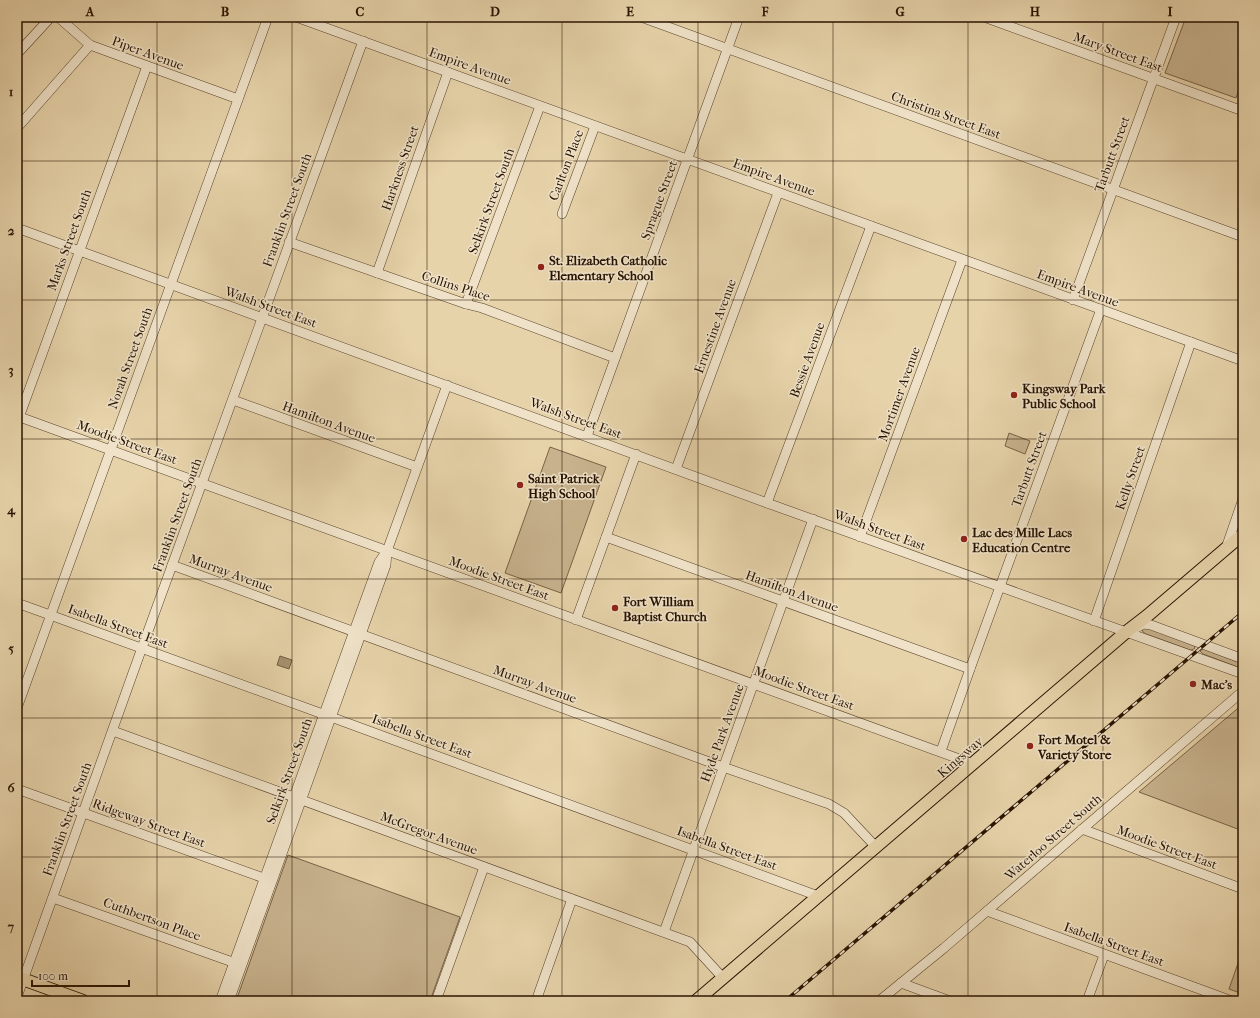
<svg xmlns="http://www.w3.org/2000/svg" width="1260" height="1018" viewBox="0 0 1260 1018" font-family="'IM FELL French Canon',serif">
	<style>
		.green { fill: #c7b28d; stroke: #786246 }
		.water { fill: #a69270; stroke: #745f43 }
		.lines { fill: none; stroke-linecap: round; stroke-linejoin: round }
		.minor-casing { stroke: #58432a; stroke-width: 10 }
		.major-casing { stroke: #281300; stroke-width: 14 }
		.minor { stroke: #efe2c8; stroke-width: 9 }
		.major { stroke: #e7d3aa; stroke-width: 12 }
		.rail-casing { stroke: #281300; stroke-width: 3.5 }
		.rail { stroke: #efe2c8; stroke-width: 2; stroke-dasharray: 6; stroke-linecap: butt }
		.grid { fill: none; stroke: #281300; stroke-width: 1; stroke-opacity: 0.55 }
		.poi-dot { fill: #8f2418; stroke: #efe2c8; stroke-width: 1.5 }
		.labels { text-anchor: middle; dominant-baseline: central; stroke-width: 3; stroke-linejoin: round; paint-order: stroke }
		.street-label { font-size: 13px; fill: #281300; stroke: #efe2c8 }
		.poi-label { font-size: 13px; font-weight: bold; fill: #281300; stroke: #efe2c8; text-anchor: start }
		.neatline { fill: none; stroke: #281300; stroke-width: 1.5 }
		.grid-label { font-size: 13px; text-anchor: middle; font-weight: bold; fill: #281300 }
	</style>
	<rect width="100%" height="100%" fill="#e7d3aa"/>
	<filter id="stains"><feTurbulence type="fractalNoise" baseFrequency=".005" numOctaves="4"/><feColorMatrix values="0 0 0 0 .2 0 0 0 0 .09 0 0 0 0 .02 0 0 0 .5 -.17"/></filter>
	<radialGradient id="worn" r=".72"><stop offset=".6" stop-color="#630" stop-opacity="0"/><stop offset="1" stop-color="#630" stop-opacity=".3"/></radialGradient>
	<g class="green">
		<path d="M1186,17H1243V78L1236,98L1165,73Z"/>
		<path d="M1009,433L1030,441L1025,454L1005,446Z"/>
		<path d="M550,447L606,467L561,593L505,573Z"/>
		<path d="M1146,627L1194,645L1195,648L1192,650H1190L1146,634L1143,632L1142,629Z"/>
		<path d="M1204,649L1243,664V669L1203,654L1200,651L1201,650Z"/>
		<path d="M1243,704V831L1139,792Z"/>
		<path d="M288,855L460,917L430,1001H236Z"/>
		<path d="M1243,949V994L1229,989Z"/>
	</g>
	<path class="water" d="M280,656L292,660L289,669L277,665Z"/>
	<g class="lines">
		<g class="minor-casing">
			<g id="minor">
				<path d="M58,17L90,45L238,99"/>
				<path d="M296,17L1243,361"/>
				<path d="M641,17L1243,237"/>
				<path d="M984,17L1243,111"/>
				<path d="M17,54L51,17"/>
				<path d="M17,128L90,45"/>
				<path d="M562,214L595,126"/>
				<path d="M17,228L767,503L1243,674"/>
				<path d="M289,242L466,304L482,308L615,358"/>
				<path d="M377,273L448,72"/>
				<path d="M1073,300L1176,17"/>
				<path d="M466,304L540,106"/>
				<path d="M233,400L417,467"/>
				<path d="M17,416L973,764"/>
				<path d="M17,423L147,66"/>
				<path d="M587,436L739,17"/>
				<path d="M676,469L778,193"/>
				<path d="M767,503L871,226"/>
				<path d="M606,537L970,669"/>
				<path d="M860,537L962,260"/>
				<path d="M1226,548L1243,499"/>
				<path d="M172,565L723,767L829,804L844,813L876,847"/>
				<path d="M17,603L331,717L818,896"/>
				<path d="M576,620L636,454"/>
				<path d="M1094,621L1191,342"/>
				<path d="M1136,628L1143,624L1151,625L1243,659"/>
				<path d="M17,708L268,17"/>
				<path d="M113,731L690,942L723,978"/>
				<path d="M941,751L970,669L1101,309"/>
				<path d="M17,789L269,880"/>
				<path d="M1082,829L1243,889"/>
				<path d="M53,898L238,964"/>
				<path d="M987,911L1232,1001"/>
				<path d="M664,932L813,519"/>
				<path d="M901,983L950,1001"/>
				<path d="M17,997L139,656L363,41"/>
				<path d="M220,1001L379,562L386,552"/>
				<path d="M229,1001L386,565L387,551L447,385"/>
				<path d="M436,1001L484,867"/>
				<path d="M536,1001L572,899"/>
				<path d="M879,1001L944,948L1243,691"/>
				<path d="M1087,1001L1104,955"/>
			</g>
		</g>
		<g class="major-casing">
			<g id="major">
				<path d="M17,977L83,1001"/>
				<path d="M696,1001L1125,633L1147,616L1243,534"/>
			</g>
		</g>
		<use href="#minor" class="minor"/>
		<use href="#major" class="major"/>
		<g class="rail-casing">
			<path id="rail" d="M785,1001L1243,612"/>
		</g>
		<use href="#rail" class="rail"/>
	</g>
	<path class="grid" d="M157,17V1001M292,17V1001M427,17V1001M562,17V1001M698,17V1001M833,17V1001M968,17V1001M1103,17V1001M17,161H1243M17,300H1243M17,439H1243M17,579H1243M17,718H1243M17,857H1243"/>
	<g class="poi-dot">
		<circle cx="541" cy="267" r="4"/>
		<circle cx="1014" cy="395" r="4"/>
		<circle cx="520" cy="485" r="4"/>
		<circle cx="964" cy="539" r="4"/>
		<circle cx="615" cy="608" r="4"/>
		<circle cx="1193" cy="684" r="4"/>
		<circle cx="1030" cy="746" r="4"/>
	</g>
	<g class="labels">
		<g class="street-label">
			<text transform="translate(1118 52) rotate(20)">Mary Street East</text>
			<text transform="translate(148 53) rotate(20)">Piper Avenue</text>
			<text transform="translate(470 66) rotate(20)">Empire Avenue</text>
			<text transform="translate(946 115) rotate(20)">Christina Street East</text>
			<text transform="translate(1112 154) rotate(-70)">Tarbutt Street</text>
			<text transform="translate(566 165) rotate(-69)">Carlton Place</text>
			<text transform="translate(400 168) rotate(-71)">Harkness Street</text>
			<text transform="translate(774 177) rotate(20)">Empire Avenue</text>
			<text transform="translate(659 200) rotate(-70)">Sprague Street</text>
			<text transform="translate(491 201) rotate(-70)">Selkirk Street South</text>
			<text transform="translate(287 210) rotate(-70)">Franklin Street South</text>
			<text transform="translate(69 240) rotate(-70)">Marks Street South</text>
			<text transform="translate(456 286) rotate(18)">Collins Place</text>
			<text transform="translate(1078 288) rotate(20)">Empire Avenue</text>
			<text transform="translate(271 307) rotate(20)">Walsh Street East</text>
			<text transform="translate(715 326) rotate(-70)">Ernestine Avenue</text>
			<text transform="translate(130 358) rotate(-70)">Norah Street South</text>
			<text transform="translate(807 360) rotate(-70)">Bessie Avenue</text>
			<text transform="translate(899 394) rotate(-70)">Mortimer Avenue</text>
			<text transform="translate(576 418) rotate(20)">Walsh Street East</text>
			<text transform="translate(329 422) rotate(20)">Hamilton Avenue</text>
			<text transform="translate(127 442) rotate(20)">Moodie Street East</text>
			<text transform="translate(1029 469) rotate(-70)">Tarbutt Street</text>
			<text transform="translate(1130 478) rotate(-71)">Kelly Street</text>
			<text transform="translate(177 515) rotate(-70)">Franklin Street South</text>
			<text transform="translate(880 530) rotate(20)">Walsh Street East</text>
			<text transform="translate(231 573) rotate(20)">Murray Avenue</text>
			<text transform="translate(499 578) rotate(20)">Moodie Street East</text>
			<text transform="translate(792 591) rotate(20)">Hamilton Avenue</text>
			<text transform="translate(118 626) rotate(20)">Isabella Street East</text>
			<text transform="translate(535 684) rotate(20)">Murray Avenue</text>
			<text transform="translate(804 688) rotate(20)">Moodie Street East</text>
			<text transform="translate(722 733) rotate(-70)">Hyde Park Avenue</text>
			<text transform="translate(422 736) rotate(20)">Isabella Street East</text>
			<text transform="translate(960 757) rotate(-41)">Kingsway</text>
			<text transform="translate(289 771) rotate(-70)">Selkirk Street South</text>
			<text transform="translate(67 819) rotate(-70)">Franklin Street South</text>
			<text transform="translate(149 823) rotate(20)">Ridgeway Street East</text>
			<text transform="translate(429 833) rotate(20)">McGregor Avenue</text>
			<text transform="translate(1053 837) rotate(-41)">Waterloo Street South</text>
			<text transform="translate(1167 847) rotate(20)">Moodie Street East</text>
			<text transform="translate(727 848) rotate(20)">Isabella Street East</text>
			<text transform="translate(152 919) rotate(20)">Cuthbertson Place</text>
			<text transform="translate(1114 944) rotate(20)">Isabella Street East</text>
		</g>
		<g class="poi-label">
			<text x="549" y="260">St. Elizabeth Catholic<tspan x="549" dy="15">Elementary School</tspan></text>
			<text x="1022" y="388">Kingsway Park<tspan x="1022" dy="15">Public School</tspan></text>
			<text x="528" y="478">Saint Patrick<tspan x="528" dy="15">High School</tspan></text>
			<text x="972" y="532">Lac des Mille Lacs<tspan x="972" dy="15">Education Centre</tspan></text>
			<text x="623" y="601">Fort William<tspan x="623" dy="15">Baptist Church</tspan></text>
			<text x="1201" y="684">Mac's</text>
			<text x="1038" y="739">Fort Motel &amp;<tspan x="1038" dy="15">Variety Store</tspan></text>
		</g>
	</g>
	<rect width="1260" height="1018" fill="none" stroke="#e7d3aa" stroke-width="44"/>
	<path d="M32 980v6h97v-6" fill="none" stroke="#281300" stroke-width="2"/>
	<text x="38" y="980" font-size="12" fill="#281300" stroke="#efe2c8" stroke-width="3" paint-order="stroke">100 m</text>
	<rect x="22" y="22" width="1216" height="974" class="neatline"/>
	<g class="grid-label">
		<text x="90" y="16">A</text>
		<text x="225" y="16">B</text>
		<text x="360" y="16">C</text>
		<text x="495" y="16">D</text>
		<text x="630" y="16">E</text>
		<text x="765" y="16">F</text>
		<text x="900" y="16">G</text>
		<text x="1035" y="16">H</text>
		<text x="1170" y="16">I</text>
		<text x="11" y="96">1</text>
		<text x="11" y="235">2</text>
		<text x="11" y="374">3</text>
		<text x="11" y="514">4</text>
		<text x="11" y="653">5</text>
		<text x="11" y="792">6</text>
		<text x="11" y="931">7</text>
	</g>
	<rect width="100%" height="100%" filter="url(#stains)"/>
	<rect width="100%" height="100%" fill="url(#worn)"/>
</svg>
